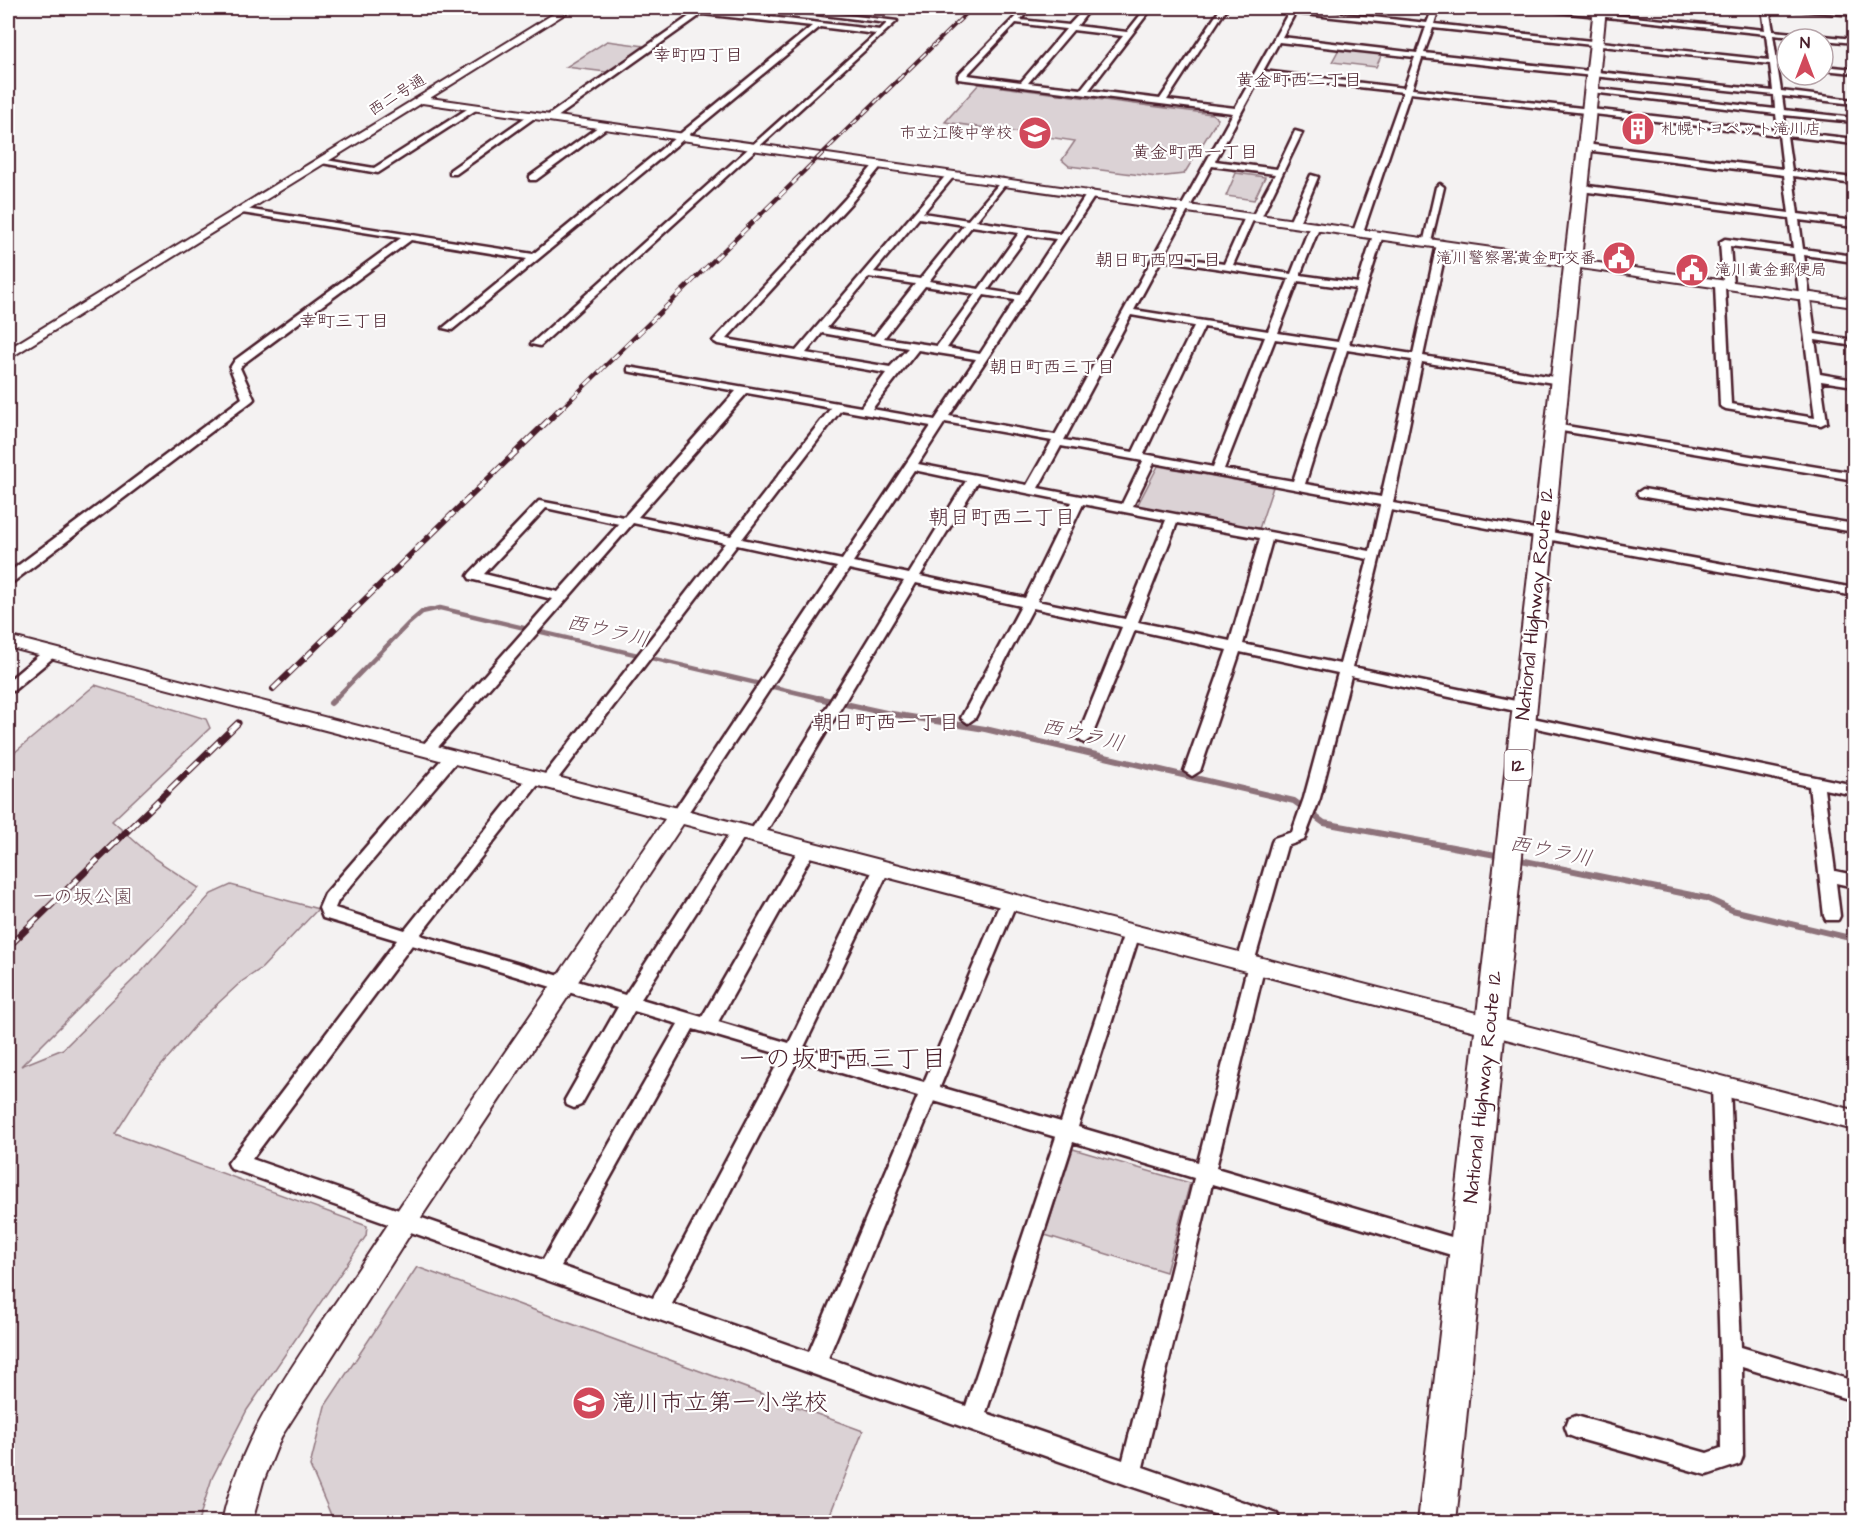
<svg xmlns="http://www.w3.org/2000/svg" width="1862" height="1530" viewBox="0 0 1862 1530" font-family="'Architects Daughter','Klee One',sans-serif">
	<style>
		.green { fill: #dbd2d5; stroke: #927880; stroke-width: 1.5 }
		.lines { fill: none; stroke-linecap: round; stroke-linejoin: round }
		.stream-far1 { stroke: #8d727a; stroke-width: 4.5 }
		.stream { stroke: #8d727a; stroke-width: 6 }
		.minor-casing { stroke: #4a1f2b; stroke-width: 5 }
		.tertiary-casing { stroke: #4a1f2b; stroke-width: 4 }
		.trunk-casing { stroke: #4a1f2b; stroke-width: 4 }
		.minor { fill: #fff; fill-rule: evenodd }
		.tertiary { fill: #fff; fill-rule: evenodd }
		.trunk { fill: #fff; fill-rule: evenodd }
		.rail-far3-casing { stroke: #4a1f2b; stroke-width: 4 }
		.rail-far2-casing { stroke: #4a1f2b; stroke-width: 4.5 }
		.rail-far1-casing { stroke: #4a1f2b; stroke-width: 6 }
		.rail-casing { stroke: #4a1f2b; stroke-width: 7 }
		.rail-far3 { stroke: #fff; stroke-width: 2; stroke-dasharray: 8; stroke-linecap: butt }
		.rail-far2 { stroke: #fff; stroke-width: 3; stroke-dasharray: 9; stroke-linecap: butt }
		.rail-far1 { stroke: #fff; stroke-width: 4; stroke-dasharray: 11; stroke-linecap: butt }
		.rail { stroke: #fff; stroke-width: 4.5; stroke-dasharray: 14; stroke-linecap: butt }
		.labels { text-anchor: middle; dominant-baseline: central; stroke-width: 4.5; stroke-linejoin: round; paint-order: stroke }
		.far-street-label { font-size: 16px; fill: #4a1f2b; stroke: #fff }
		.far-poi-label { font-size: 16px; fill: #4a1f2b; stroke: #fff; text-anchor: start }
		.far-neighbourhood-label { font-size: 18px; fill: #4a1f2b; stroke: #fff }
		.shield { fill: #fff; stroke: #80626b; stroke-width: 1.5 }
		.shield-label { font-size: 18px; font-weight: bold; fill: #4a1f2b }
		.street-label { font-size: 20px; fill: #4a1f2b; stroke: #fff }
		.park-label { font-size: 20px; fill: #6e4c56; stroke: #fff }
		.neighbourhood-label { font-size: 21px; fill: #4a1f2b; stroke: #fff }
		.water-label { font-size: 21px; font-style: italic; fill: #714f59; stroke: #fff }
		.near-poi-label { font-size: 24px; fill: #4a1f2b; stroke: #fff; text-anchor: start }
		.near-neighbourhood-label { font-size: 26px; fill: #4a1f2b; stroke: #fff }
	</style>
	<rect width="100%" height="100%" fill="#f4f2f2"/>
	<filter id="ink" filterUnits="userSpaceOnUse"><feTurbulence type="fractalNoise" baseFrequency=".0167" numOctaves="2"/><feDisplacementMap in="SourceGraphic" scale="12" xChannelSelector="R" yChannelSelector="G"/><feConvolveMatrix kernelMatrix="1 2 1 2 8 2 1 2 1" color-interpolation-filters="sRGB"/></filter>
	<g filter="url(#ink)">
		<g class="green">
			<path d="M607,41L645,46L606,72L566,67Z"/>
			<path d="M1339,49L1382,54L1376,67L1332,62Z"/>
			<path d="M979,84L1212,114L1218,119L1184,174L1157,177L1069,166L1062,160L1075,141L945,122Z"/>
			<path d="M1236,173L1265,177L1254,200L1226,196Z"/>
			<path d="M1158,466L1273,487L1258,532L1136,508Z"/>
			<path d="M95,685L206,719L210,728L112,821L155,859L199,888L21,1066L63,1049L143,970L211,894L231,885L318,909L262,968L241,982L199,1021L150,1079L115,1134L367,1226L366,1236L247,1410L212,1478L198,1522H8V758Z"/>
			<path d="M1073,1149L1190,1183L1166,1272L1045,1235Z"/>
			<path d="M417,1267L863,1431L827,1522H334L310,1466L325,1406Z"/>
		</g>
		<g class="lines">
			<path class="stream-far1" d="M335,699L408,624L422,612L440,608L824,699"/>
			<g class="stream">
				<path d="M818,698L886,713L985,729L1294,801L1324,823L1501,856"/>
				<path d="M331,703L336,698"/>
				<path d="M1516,859L1706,898L1732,910L1854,939"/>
			</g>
			<g class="minor-casing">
				<g id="minor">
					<path d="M668,8L701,9L880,30L887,23L770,8H789L897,21L540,346L531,344L876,34L820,27L452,330L443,328L527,259L411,240L243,364L240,368L254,399L252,401L13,582L8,583V573L242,398L230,368L235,360L401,238L242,213L239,212V208L533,254L812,26L702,14L553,120H547V116L694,13L671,10Z"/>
					<path d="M1024,8H1031L1020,20L1069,25L1085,8H1091L1077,26L1127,32L1146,8H1152L1089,90L1160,99L1221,8H1227L1167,100L1235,108L1291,8L1427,23L1433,8H1439L1434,24L1769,60L1766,34L1522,8H1542L1765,30L1762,8H1769L1773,31L1854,39V43L1773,35L1777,61L1787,62V66L1777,65L1781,91L1854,100V104L1782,96L1784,110L1854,118V122L1784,115L1786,131L1854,139V144L1787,136L1792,171L1854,178V184L1793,176L1798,214L1854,221V227L1799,220L1803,249L1854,256V262L1804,255L1815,334L1854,340V346L1815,340L1820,374L1854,380V386L1821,381L1827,422L1821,425L1726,409L1720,406L1715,284L1723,282L1720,242L1725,239L1793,248L1789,218L1581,191L1577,188L1581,185L1789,213L1784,175L1585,150L1581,147L1585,144L1783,169L1779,135L1410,93L1363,232L1358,235L1353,232L1403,92L1261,76L1215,161L1277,169L1295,131L1302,133L1261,218L1253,220L1233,265L1291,274L1310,226L1315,223L1320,226L1300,275L1358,283L1373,235L1381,233L1383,235L1349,344L1413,354L1437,244L1442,241L1447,244L1423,356L1560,378L1566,381L1560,384L1422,362L1393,503L1854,588V596L1391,510L1353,667L1525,703L1532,708L1525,713L1351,676L1320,798L1304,840L1287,846L1255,959L1262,960L1265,965L1216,1168L1465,1241L1472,1244L1475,1250L1472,1256L1465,1259L1212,1184L1143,1467L1269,1511L1277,1514L1280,1522H1238L1130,1486L238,1171L231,1169L228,1163L397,940L323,918L319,908L325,894L447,753H457L459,757L457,761L338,901L335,908L405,930L530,774L535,773L542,778L725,543L633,523L432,754H422L420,750L422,746L552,599L470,579L468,576L470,573L539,501L624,517L736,391L632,372L628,371V367L861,407L886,373L718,344L713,341L845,199L876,162L883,164L851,203L726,339L796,351L948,173L955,175L923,213L968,220L1003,179L1007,182L976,221L1060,234L1088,192L1091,191L1096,194L949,416L1055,435L1233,113L958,79V75ZM1295,13L1426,27L1417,53L1282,37ZM1016,23L1066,29L1021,82L967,75ZM1433,28L1770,64L1773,91L1424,53ZM1073,30L1123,36L1081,89L1028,83ZM1279,42L1415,57L1404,88L1263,71ZM1422,58L1774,95L1775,109L1591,88L1587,90L1591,92L1776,114L1778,130L1412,89ZM1212,166L1275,174L1253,215L1245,217L1224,264L1164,255ZM919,218L964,225L920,279L874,272ZM972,226L1019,233L979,289L929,281ZM1028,235L1056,239L1019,295L988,290ZM1730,246L1794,254L1815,418L1731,404L1725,287L1733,285ZM1161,260L1289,279L1268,331L1134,310ZM869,277L915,284L874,336L827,328ZM1298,281L1356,289L1338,342L1278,333ZM925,286L975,294L937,346L884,338ZM984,295L1015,300L980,354L947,348ZM1131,315L1194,326L1133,452L1064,440ZM1204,327L1265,337L1213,467L1144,454ZM822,333L908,348L890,367L806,353ZM1275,339L1337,348L1293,481L1224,469ZM918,350L976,359L935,420L872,409ZM1347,350L1412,360L1381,497L1305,484ZM747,393L831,408L731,536L638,517ZM841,410L931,426L842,560L742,539ZM945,422L1052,441L1027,485L918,464ZM1061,446L1143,461L1122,504L1038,488ZM1154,463L1380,505L1370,551L1133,506ZM914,470L966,481L909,574L853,562ZM977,483L1072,502L1025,598L920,576ZM1083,504L1166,520L1125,619L1037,601ZM546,508L619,524L558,592L484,574ZM1177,523L1260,538L1230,641L1138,622ZM1272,540L1368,559L1340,664L1243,644ZM737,545L837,567L674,811L671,815L679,820L684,819L849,569L904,581L748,835L750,839H762L916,583L1021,606L961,718L968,723L975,718L1033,608L1122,627L1077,738L1084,743L1091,738L1135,630L1227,650L1184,771L1192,776L1200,771L1240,652L1338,673L1304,798L1292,832L1274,838L1272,842L1237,962L1240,967L1247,968L1198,1162L1078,1127L1140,933L1138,928H1126L1124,933L1061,1122L940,1087L1017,901L1015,897H1003L1001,901L924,1082L804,1047L890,868L888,864H876L874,868L789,1043L718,1022L815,849L813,845H801L702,1017L641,999L748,831L746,827H734L625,995L420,935L541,781L548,786L553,785ZM412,945L618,1007L565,1100L567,1105L574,1108L581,1105L634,1011L678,1024L543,1260L252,1159ZM693,1029L782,1055L653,1298L561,1266ZM798,1060L918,1096L809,1352L672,1304ZM934,1101L1056,1137L966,1406L828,1358ZM1073,1142L1194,1178L1123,1460L986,1413Z"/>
					<path d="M1792,8L1854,11V15L1796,10Z"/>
					<path d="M1823,66L1854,69V73L1823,70Z"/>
					<path d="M472,106L479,108L378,173L316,162L320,159L374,168Z"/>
					<path d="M530,114L537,116L456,174H450V170Z"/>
					<path d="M602,124L609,126L536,180H530V176Z"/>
					<path d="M1311,175L1318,177L1299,223L1291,225L1289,223Z"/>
					<path d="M1440,184L1444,187L1431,242L1423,244L1436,187Z"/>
					<path d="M1554,424L1854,473V480L1550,429L1548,427Z"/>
					<path d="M1643,489L1854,524V532L1639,496L1637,493Z"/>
					<path d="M50,649L57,653L55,656L13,691L8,692V681L45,650Z"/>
					<path d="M1523,716L1854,785V795L1824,789L1835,871L1854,875V887L1836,883L1840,916L1838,920H1826L1824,916L1809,786L1518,724L1516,721Z"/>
					<path d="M1721,1077L1727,1080L1730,1085L1741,1347L1854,1381V1401L1742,1367L1743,1456L1740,1464L1707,1475L1576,1438L1568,1435L1565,1427L1568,1419L1576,1416L1707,1453L1721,1448L1720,1354L1712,1085L1715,1080Z"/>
				</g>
			</g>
			<g class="tertiary-casing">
				<g id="tertiary">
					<path d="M563,8H574L430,98L1854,299V307L422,103L8,359V349Z"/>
					<path d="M8,636L1854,1110V1130L683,824L414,1228L281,1437L263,1482L252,1522H222C242,1426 308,1345 361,1265C460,1115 564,968 665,819L8,647Z"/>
				</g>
			</g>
			<g class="trunk-casing">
				<path id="trunk" d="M1594,8H1606L1456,1522H1418Z"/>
			</g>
			<use href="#minor" class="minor"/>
			<use href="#tertiary" class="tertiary"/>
			<use href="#trunk" class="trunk"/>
			<g class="rail-far3-casing">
				<path id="rail-far3" d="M794,181L972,8"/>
			</g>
			<g class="rail-far2-casing">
				<path id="rail-far2" d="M560,410L796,180"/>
			</g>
			<g class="rail-far1-casing">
				<path id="rail-far1" d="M273,689L561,408"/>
			</g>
			<g class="rail-casing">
				<path id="rail" d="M8,947L238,723"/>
			</g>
			<use href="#rail-far3" class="rail-far3"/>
			<use href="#rail-far2" class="rail-far2"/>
			<use href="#rail-far1" class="rail-far1"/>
			<use href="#rail" class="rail"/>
		</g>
	</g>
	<defs>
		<g id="building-disc" transform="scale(1.725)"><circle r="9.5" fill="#d1495b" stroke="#fff"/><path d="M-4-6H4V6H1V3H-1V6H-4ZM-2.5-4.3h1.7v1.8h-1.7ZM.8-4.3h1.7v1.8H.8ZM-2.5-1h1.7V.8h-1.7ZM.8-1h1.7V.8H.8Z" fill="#fff"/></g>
		<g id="school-disc" transform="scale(1.725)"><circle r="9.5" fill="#d1495b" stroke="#fff"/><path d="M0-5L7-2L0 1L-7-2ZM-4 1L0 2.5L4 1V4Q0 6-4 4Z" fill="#fff"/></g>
		<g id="civic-disc" transform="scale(1.725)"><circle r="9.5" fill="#d1495b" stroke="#fff"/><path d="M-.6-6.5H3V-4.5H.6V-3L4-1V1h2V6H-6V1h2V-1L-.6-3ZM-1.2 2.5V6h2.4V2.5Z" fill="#fff"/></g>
	</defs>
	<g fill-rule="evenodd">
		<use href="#building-disc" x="1638" y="129"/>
		<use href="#school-disc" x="1035" y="133"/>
		<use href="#civic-disc" x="1619" y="258"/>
		<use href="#civic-disc" x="1692" y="270"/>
		<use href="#school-disc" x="589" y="1403"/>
	</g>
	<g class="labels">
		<g class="far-street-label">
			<text transform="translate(397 95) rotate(-32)">西二号通</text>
		</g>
		<g class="far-poi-label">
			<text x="1661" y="129">札幌トヨペット滝川店</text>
			<text x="1012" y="133" text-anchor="end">市立江陵中学校</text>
			<text x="1596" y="258" text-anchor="end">滝川警察署黄金町交番</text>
			<text x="1715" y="270">滝川黄金郵便局</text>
		</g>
		<g class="far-neighbourhood-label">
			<text x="698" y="55">幸町四丁目</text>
			<text x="1299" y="80">黄金町西二丁目</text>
			<text x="1195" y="152">黄金町西一丁目</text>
			<text x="1158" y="260">朝日町西四丁目</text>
			<text x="344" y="321">幸町三丁目</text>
			<text x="1052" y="367">朝日町西三丁目</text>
		</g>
		<rect class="shield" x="1504.5" y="750" width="27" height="30" rx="4.5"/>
		<g class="shield-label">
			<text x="1518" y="765">12</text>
		</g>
		<g class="street-label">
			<text transform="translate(1535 604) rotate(-84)">National Highway Route 12</text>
			<text transform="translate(1483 1087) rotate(-84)">National Highway Route 12</text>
		</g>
		<g class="park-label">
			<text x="83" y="897">一の坂公園</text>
		</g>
		<g class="neighbourhood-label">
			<text x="1002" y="517">朝日町西二丁目</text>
			<text x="886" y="722">朝日町西一丁目</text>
		</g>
		<g class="water-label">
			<text transform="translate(608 631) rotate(13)">西ウラ川</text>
			<text transform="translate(1083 735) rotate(13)">西ウラ川</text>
			<text transform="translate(1551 851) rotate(11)">西ウラ川</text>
		</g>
		<g class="near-poi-label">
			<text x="612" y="1403">滝川市立第一小学校</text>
		</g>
		<g class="near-neighbourhood-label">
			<text x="843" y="1059">一の坂町西三丁目</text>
		</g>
	</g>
	<rect width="1862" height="1530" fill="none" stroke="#fff" stroke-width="30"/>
	<rect x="15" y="15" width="1832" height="1500" fill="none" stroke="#4a1f2b" stroke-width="2" filter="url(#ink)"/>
	<g transform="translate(1805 57)"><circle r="28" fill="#ffffff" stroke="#b7a5aa" stroke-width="1.5"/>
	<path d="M0-4.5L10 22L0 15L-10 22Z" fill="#d1495b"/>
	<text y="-9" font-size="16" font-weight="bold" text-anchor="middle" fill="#4a1f2b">N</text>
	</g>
</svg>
